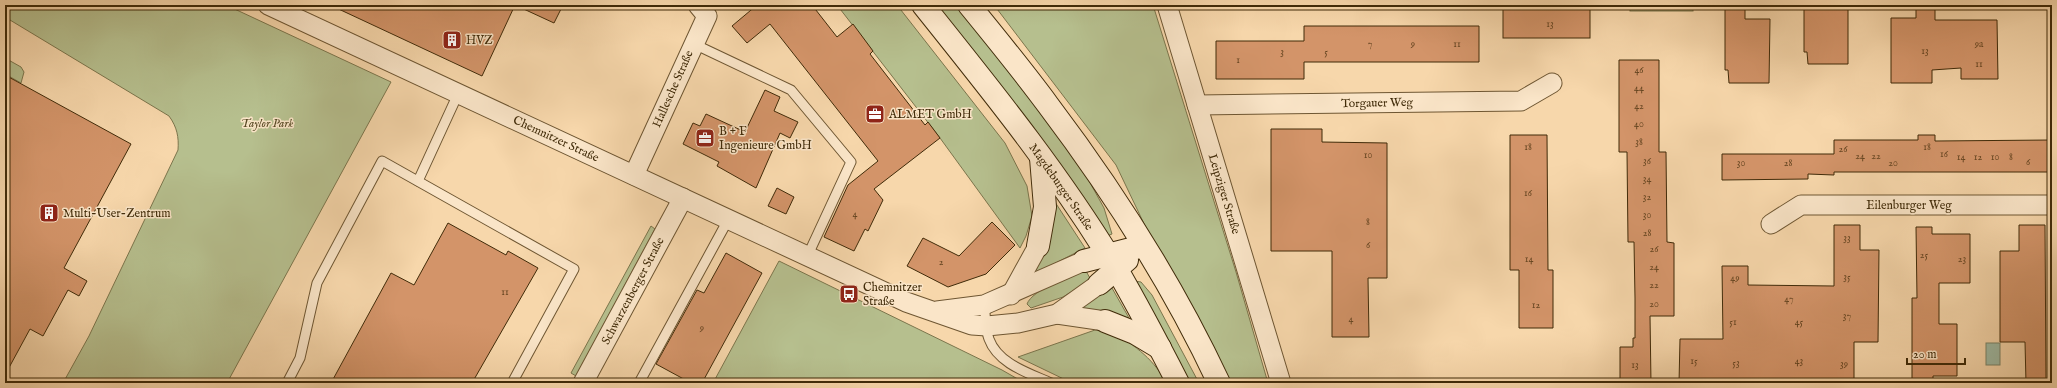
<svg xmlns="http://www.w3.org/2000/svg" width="2057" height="388" viewBox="0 0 2057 388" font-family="'IM FELL English',serif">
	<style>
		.green { fill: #b6bf8e; stroke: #7b754c }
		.water { fill: #9ebaa4; stroke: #788166 }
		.building { fill: #d39469; stroke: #402b09 }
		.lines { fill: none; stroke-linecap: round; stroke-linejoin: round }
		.service-casing { stroke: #6e5632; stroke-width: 11 }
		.minor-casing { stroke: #6e5632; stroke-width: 21 }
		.secondary-casing { stroke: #402b09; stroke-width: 24 }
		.service { stroke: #fae5c8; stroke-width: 9 }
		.minor { stroke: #fae5c8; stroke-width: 19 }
		.secondary { stroke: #fae5c8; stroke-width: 22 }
		.labels { text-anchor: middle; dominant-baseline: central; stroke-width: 3; stroke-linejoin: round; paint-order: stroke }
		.number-label { font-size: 10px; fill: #654521 }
		.poi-label { font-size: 12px; fill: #402b09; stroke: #fae5c8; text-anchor: start }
		.street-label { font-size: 12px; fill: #402b09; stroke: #fae5c8 }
		.park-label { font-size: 12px; font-style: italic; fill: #584924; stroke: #fae5c8 }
	</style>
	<rect width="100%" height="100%" fill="#f7d7ab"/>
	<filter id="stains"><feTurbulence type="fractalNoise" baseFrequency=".005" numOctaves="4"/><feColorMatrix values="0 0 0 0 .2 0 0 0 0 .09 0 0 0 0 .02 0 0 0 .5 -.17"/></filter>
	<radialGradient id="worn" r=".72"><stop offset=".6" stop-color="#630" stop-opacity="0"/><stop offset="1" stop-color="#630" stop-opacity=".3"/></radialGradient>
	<g class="green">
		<path d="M5,5H226L391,82L227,383H63L89,336L178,150C179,137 177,127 169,116L5,17Z"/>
		<path d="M837,5H897L1005,143L1027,186L1032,216L1026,236L1020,248L940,138Z"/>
		<path d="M935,5H956L1032,100L1083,170L1104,208L1112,234L1107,236Z"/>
		<path d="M994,5H1153L1236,272L1268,383H1230L1196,314L1148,232L1116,165Z"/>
		<rect x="1630" y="5" width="63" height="6"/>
		<path d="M5,58L21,67L24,72L21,83L5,74Z"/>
		<path d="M1053,199L1085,248L1034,274L1050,240Z"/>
		<path d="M651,226L655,229L576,376L571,373Z"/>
		<path d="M779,261L1002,370L1023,382L713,383Z"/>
		<path d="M1086,271L1091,280L1063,297L1031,308L1027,304C1032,290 1071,275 1086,271Z"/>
		<path d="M1134,281L1141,282L1152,295L1199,383H1190Z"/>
		<path d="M1112,288L1133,325L1070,310Z"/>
		<path d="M1095,330C1101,331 1108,332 1113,334C1134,343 1157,363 1166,383H1072L1018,357Z"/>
	</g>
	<rect class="water" x="1986" y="343" width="14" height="22"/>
	<g class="building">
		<path d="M330,5H515L482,76Z"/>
		<path d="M515,5H563L554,23Z"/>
		<path d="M757,5H812L837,37L853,24L873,51L870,54L925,125L928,122L940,138L874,189L883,200L868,231L865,229L854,251L824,237L848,185L878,161L770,24L747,43L732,26Z"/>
		<rect x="1503" y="5" width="87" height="33"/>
		<path d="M1725,5H1745V19H1770L1769,83H1729L1728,70H1725Z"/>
		<path d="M1804,5L1848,6V64H1808L1807,52H1804Z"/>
		<path d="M1916,5H1935V20H1997L1998,79H1961V68L1932,70V83H1891V18H1916Z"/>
		<path d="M1304,26H1479V62H1304V79H1216V41H1304Z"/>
		<path d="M1619,60H1659V152H1666L1667,242L1674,243V316H1650L1651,383H1620V347H1633V338H1635V298L1634,242H1628L1627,152H1619Z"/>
		<path d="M5,75L131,144L64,268L87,281L79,296L68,290L43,336L30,329L5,375Z"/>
		<path d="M765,90L780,97L774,111L798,122L790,138L780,133L756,188L717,166L719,162L683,144L693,123L700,126L706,114L745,132Z"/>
		<path d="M1271,129H1322V142L1387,143V278H1368L1369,337H1332V251H1271Z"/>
		<path d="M1510,135H1547L1548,270H1553V328H1519V270H1510Z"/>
		<path d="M1918,135H1935V141L2052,140V172H1834V175L1808,174V179L1722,180V154H1834V140H1918Z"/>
		<path d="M777,188L794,197L786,214L768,206Z"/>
		<path d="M992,222L1015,245L986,274L948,287L907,266L923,238L959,256Z"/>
		<path d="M448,223L506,255L508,251L538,268L472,383H331L391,273L414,285Z"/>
		<path d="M1834,225H1860V250H1879L1878,342H1854V383H1679L1680,339H1723L1722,266H1748V285L1834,286Z"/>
		<path d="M2019,225H2045L2046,383H2026L2025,342H2000V251H2019Z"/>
		<path d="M1916,227H1932V234H1970V283H1939V324H1957V376H1933V383H1912V298H1917Z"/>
		<path d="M726,253L762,273L702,383H691L656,364L697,290L704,293Z"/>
	</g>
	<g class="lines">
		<g class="service-casing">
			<g id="service">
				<path d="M694,44L791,90L851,162L807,257"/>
				<path d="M418,181L458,94"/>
				<path d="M984,305C986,316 985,329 989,339C998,364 1029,373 1051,383"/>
				<path d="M287,383L300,358L317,283L382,161L574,269L512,383"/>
				<path d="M639,383L728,220"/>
			</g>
		</g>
		<g class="minor-casing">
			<g id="minor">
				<path d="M268,5L906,302L972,325L987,326L1018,323L1057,314L1099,284"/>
				<path d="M1167,5L1281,383"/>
				<path d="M1197,105L1521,101L1552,83"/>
				<path d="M634,175L707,16L698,5"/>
				<path d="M1771,224L1801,205H2052"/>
				<path d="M1011,295L1038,246"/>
				<path d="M937,311L984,305L1084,261"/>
				<path d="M1057,314L1105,321"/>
				<path d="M583,383L683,198"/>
			</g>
		</g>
		<g class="secondary-casing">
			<g id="secondary">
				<path d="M923,5C991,90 1060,175 1116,268C1138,306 1158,344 1178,383"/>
				<path d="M969,5C996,38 1023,71 1048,105C1113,191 1173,285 1219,383"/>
				<path d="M1038,246L1045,207L1041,158"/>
				<path d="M1084,261L1143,246"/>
				<path d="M1099,284L1127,260"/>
				<path d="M1105,321L1135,333L1160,348"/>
			</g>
		</g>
		<use href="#service" class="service"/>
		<use href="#minor" class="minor"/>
		<use href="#secondary" class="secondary"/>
	</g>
	<defs>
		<g id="building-square" transform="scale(1)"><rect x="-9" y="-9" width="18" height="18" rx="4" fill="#8f2418" stroke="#fae5c8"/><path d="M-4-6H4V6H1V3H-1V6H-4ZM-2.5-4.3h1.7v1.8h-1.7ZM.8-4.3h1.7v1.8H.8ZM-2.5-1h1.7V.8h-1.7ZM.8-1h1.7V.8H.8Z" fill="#fff"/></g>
		<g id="office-square" transform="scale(1)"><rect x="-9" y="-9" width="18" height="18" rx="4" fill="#8f2418" stroke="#fae5c8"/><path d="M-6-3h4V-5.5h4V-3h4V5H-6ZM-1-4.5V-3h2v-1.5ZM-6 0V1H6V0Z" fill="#fff"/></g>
		<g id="bus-square" transform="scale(1)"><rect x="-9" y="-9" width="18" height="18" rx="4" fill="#8f2418" stroke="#fae5c8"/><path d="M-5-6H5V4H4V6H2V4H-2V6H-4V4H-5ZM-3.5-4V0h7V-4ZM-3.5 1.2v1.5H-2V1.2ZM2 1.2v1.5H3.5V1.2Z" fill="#fff"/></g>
	</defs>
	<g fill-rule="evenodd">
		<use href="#building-square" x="452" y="40"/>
		<use href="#office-square" x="875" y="114"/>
		<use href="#office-square" x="705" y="138"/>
		<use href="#building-square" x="49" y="213"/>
		<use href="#bus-square" x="849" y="294"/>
	</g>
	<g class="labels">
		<g class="number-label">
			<text x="1550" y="24">13</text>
			<text x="1370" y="44">7</text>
			<text x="1413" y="44">9</text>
			<text x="1457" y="44">11</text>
			<text x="1979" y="44">9a</text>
			<text x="1925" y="51">13</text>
			<text x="1282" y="52">3</text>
			<text x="1326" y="52">5</text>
			<text x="1238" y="60">1</text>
			<text x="1979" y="64">11</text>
			<text x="1639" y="70">46</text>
			<text x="1639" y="88">44</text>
			<text x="1639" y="106">42</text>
			<text x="1639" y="124">40</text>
			<text x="1639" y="142">38</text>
			<text x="1528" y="147">18</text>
			<text x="1927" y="147">18</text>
			<text x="1843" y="149">26</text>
			<text x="1944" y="154">16</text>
			<text x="1368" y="155">10</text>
			<text x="1860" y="156">24</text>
			<text x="1876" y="156">22</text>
			<text x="1961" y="157">14</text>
			<text x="1978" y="157">12</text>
			<text x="1995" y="157">10</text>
			<text x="2011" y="157">8</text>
			<text x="1647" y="161">36</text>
			<text x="2028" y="162">6</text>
			<text x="1741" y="163">30</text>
			<text x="1788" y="163">28</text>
			<text x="1893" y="163">20</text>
			<text x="1647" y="179">34</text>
			<text x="1528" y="193">16</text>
			<text x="1647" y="197">32</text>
			<text x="855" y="214">4</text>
			<text x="1647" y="215">30</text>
			<text x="1368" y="222">8</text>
			<text x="1647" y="233">28</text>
			<text x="1847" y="238">33</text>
			<text x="1368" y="245">6</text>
			<text x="1654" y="249">26</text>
			<text x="1924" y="255">25</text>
			<text x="1529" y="259">14</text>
			<text x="1962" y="259">23</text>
			<text x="941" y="262">2</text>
			<text x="1654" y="267">24</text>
			<text x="1847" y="277">35</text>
			<text x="1735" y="278">49</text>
			<text x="1654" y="285">22</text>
			<text x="505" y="292">11</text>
			<text x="1789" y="299">47</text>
			<text x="1654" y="304">20</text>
			<text x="1536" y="305">12</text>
			<text x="1847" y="316">37</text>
			<text x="1351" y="319">4</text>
			<text x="1733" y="322">51</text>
			<text x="1799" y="322">45</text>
			<text x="702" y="328">9</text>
			<text x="1694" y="361">15</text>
			<text x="1799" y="361">43</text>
			<text x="1736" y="363">53</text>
			<text x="1844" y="364">39</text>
			<text x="1635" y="365">13</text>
		</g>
		<g class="poi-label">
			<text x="466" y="40">HVZ</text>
			<text x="889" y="114">ALMET GmbH</text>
			<text x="719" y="131">B + F<tspan x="719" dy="14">Ingenieure GmbH</tspan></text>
			<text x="63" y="213">Multi-User-Zentrum</text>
			<text x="863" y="287">Chemnitzer<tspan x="863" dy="14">Straße</tspan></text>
		</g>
		<g class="street-label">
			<text transform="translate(673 89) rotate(-66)">Hallesche Straße</text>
			<text transform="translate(1377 103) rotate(-1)">Torgauer Weg</text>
			<text transform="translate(556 139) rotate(25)">Chemnitzer Straße</text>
			<text transform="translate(1061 187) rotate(55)">Magdeburger Straße</text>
			<text transform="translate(1224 194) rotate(73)">Leipziger Straße</text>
			<text x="1909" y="205">Eilenburger Weg</text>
			<text transform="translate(633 291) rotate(-62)">Schwarzenberger Straße</text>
		</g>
		<g class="park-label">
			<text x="267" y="123">Taylor Park</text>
		</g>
	</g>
	<rect width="2057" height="388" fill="none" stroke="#f7d7ab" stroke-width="20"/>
	<rect x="6" y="6" width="2045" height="376" fill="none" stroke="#402b09" stroke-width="2"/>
	<rect x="10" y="10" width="2037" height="368" fill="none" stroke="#402b09"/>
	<path d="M1907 358v6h58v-6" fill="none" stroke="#402b09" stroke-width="2"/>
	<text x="1913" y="358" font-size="12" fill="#402b09" stroke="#fae5c8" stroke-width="3" paint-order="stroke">20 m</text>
	<rect width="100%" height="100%" filter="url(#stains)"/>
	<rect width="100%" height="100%" fill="url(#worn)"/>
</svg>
